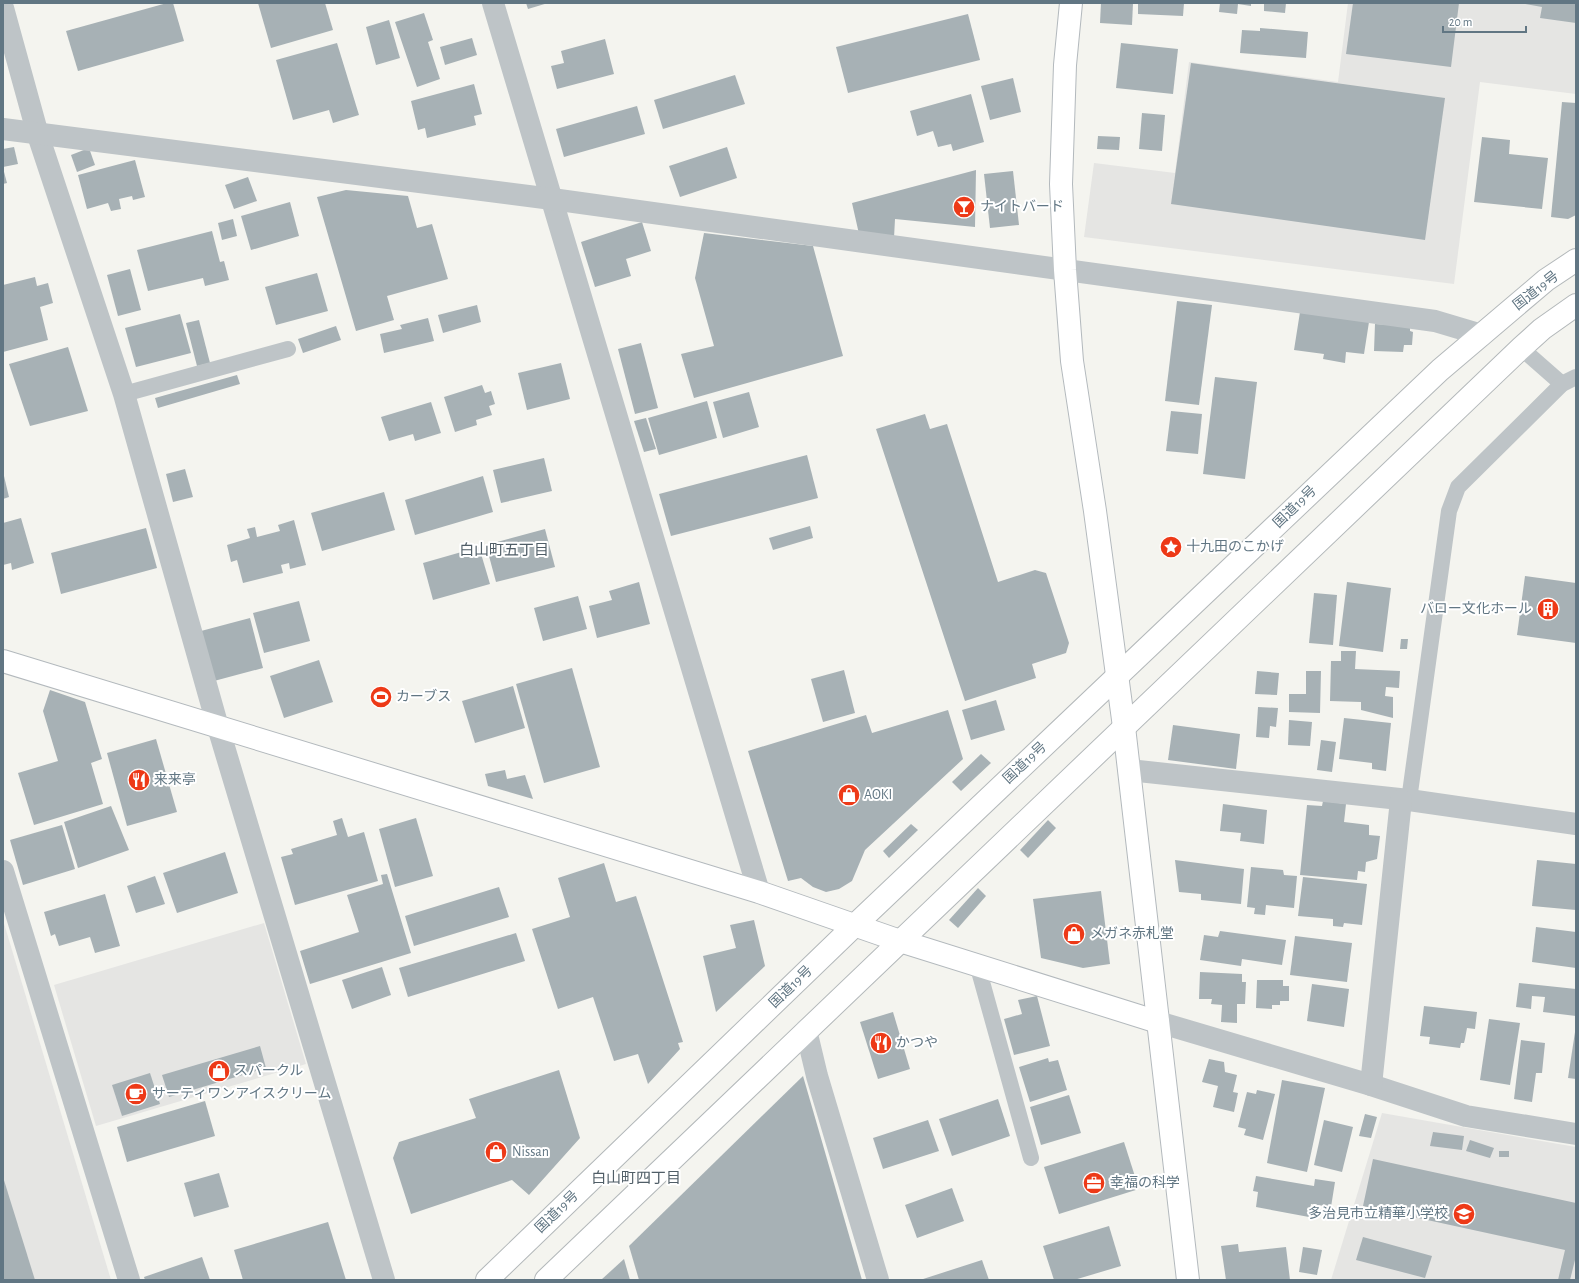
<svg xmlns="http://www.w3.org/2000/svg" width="1579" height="1283" viewBox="0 0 1579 1283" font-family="'Alegreya Sans','Noto Sans JP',sans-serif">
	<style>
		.built { fill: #e5e5e3 }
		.building { fill: #a7b1b5 }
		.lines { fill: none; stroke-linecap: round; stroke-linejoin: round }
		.secondary-casing { stroke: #b3b9bd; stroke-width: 24 }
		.highway-casing { stroke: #b3b8ba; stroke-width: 24 }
		.lane { stroke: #bec4c7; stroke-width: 16 }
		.street { stroke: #bec4c7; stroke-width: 22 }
		.secondary { stroke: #fff; stroke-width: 22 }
		.highway { stroke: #fff; stroke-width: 22 }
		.labels { text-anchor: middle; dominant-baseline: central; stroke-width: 4; stroke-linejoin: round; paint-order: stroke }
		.poi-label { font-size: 14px; fill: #617683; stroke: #fff; text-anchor: start }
		.street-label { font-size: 14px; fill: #617683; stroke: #fff }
		.neighbourhood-label { font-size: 15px; fill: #505e67; stroke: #fff }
	</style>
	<rect width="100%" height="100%" fill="#f4f4ef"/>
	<g class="built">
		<path d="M1348,3H1576V94L1480,82L1454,284L1084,237L1094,163L1175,173L1189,62L1338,82Z"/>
		<path d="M3,920L111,1280H3Z"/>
		<path d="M264,923L306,1064L96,1126L54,985Z"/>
		<path d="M1382,1113L1576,1147V1280H1331Z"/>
	</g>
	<g class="building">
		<path d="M167,3H173L184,41L78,71L66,31Z"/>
		<path d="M258,3H325L333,30L271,48Z"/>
		<path d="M526,3H548L528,9Z"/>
		<path d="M1101,3H1133L1132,25L1100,23Z"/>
		<path d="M1138,3H1184L1183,16L1138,14Z"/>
		<path d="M1220,3H1251V6L1238,4L1237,14L1219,12Z"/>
		<path d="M1264,3H1286L1285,13L1264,11Z"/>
		<path d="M1353,3H1459L1451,67L1346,54Z"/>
		<path d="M1519,3H1576V23L1540,18L1542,7Z"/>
		<path d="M424,13L433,40L428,42L440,79L417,87L395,22Z"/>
		<path d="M968,14L980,60L848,93L836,47Z"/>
		<path d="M389,20L400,58L376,65L366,27Z"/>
		<path d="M1260,28L1308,32L1306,58L1240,53L1242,30L1260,31Z"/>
		<path d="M472,38L477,55L445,65L440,47Z"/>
		<path d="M605,39L614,74L557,89L551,66L564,63L561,51Z"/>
		<path d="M337,43L359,115L333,123L329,110L293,120L276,60Z"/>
		<path d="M1121,43L1178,49L1173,94L1116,88Z"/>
		<path d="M1191,63L1445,98L1425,240L1171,204Z"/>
		<path d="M735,75L745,104L663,129L654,100Z"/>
		<path d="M1013,78L1021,112L990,120L981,86Z"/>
		<path d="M474,84L482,114L474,116L476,125L427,138L425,128L418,130L411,101Z"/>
		<path d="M971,94L984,142L953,151L951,144L938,147L933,131L917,136L910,111Z"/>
		<path d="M1562,102L1576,103V215L1568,219L1551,217Z"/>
		<path d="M637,106L645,134L564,157L556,129Z"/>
		<path d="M1142,113L1165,115L1162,151L1139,149Z"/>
		<path d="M1098,136L1120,137L1119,150L1097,149Z"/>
		<path d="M1482,137L1510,140L1509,154L1548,158L1542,209L1474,202Z"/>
		<path d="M14,147L18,164L3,167V149Z"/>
		<path d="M727,147L737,178L680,197L669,166Z"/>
		<path d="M89,148L95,165L77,172L71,155Z"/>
		<path d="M135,160L145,197L133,200L132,196L119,199L121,209L111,211L108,203L87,209L78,175Z"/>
		<path d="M3,168L7,183L3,184Z"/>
		<path d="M976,170L975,227L895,219L894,238L859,234L852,203Z"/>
		<path d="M1013,171L1019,225L990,228L984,174Z"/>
		<path d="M248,177L257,201L234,209L225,185Z"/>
		<path d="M346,190L408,196L417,228L432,224L448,279L387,296L394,320L356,331L317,197Z"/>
		<path d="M290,202L299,236L251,250L241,216Z"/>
		<path d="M233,219L237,236L222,240L218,223Z"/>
		<path d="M642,222L651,251L626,259L631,276L595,287L581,242Z"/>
		<path d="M212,231L220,262L224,261L229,280L205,286L203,278L148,291L137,250Z"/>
		<path d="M704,233L813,246L843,356L694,398L681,354L714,346L695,278Z"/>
		<path d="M130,269L141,310L118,316L107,275Z"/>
		<path d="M317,273L328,311L276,325L265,287Z"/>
		<path d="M35,277L37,286L48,283L53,303L40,307L48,340L3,352V285Z"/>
		<path d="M1177,301L1212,305L1199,405L1165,401Z"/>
		<path d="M477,305L481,322L443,333L438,315Z"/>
		<path d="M1300,312L1369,322L1364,354L1346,352L1345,363L1323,359L1324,354L1294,350Z"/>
		<path d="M180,314L191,353L136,367L125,328Z"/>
		<path d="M428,318L434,341L384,353L380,334L402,329L400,325Z"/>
		<path d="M199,320L210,363L197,366L186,323Z"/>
		<path d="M1375,324L1410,326V331L1413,332L1412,345H1404L1403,352L1374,351Z"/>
		<path d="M336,326L341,340L303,353L298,339Z"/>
		<path d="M641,343L658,408L635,414L618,349Z"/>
		<path d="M68,347L88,411L30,426L9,364Z"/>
		<path d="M561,363L570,399L527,410L518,373Z"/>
		<path d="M237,375L240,384L158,408L155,398Z"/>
		<path d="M1215,377L1257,382L1245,479L1203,474Z"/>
		<path d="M482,385L485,393L491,391L495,404L489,406L492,415L476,420L477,425L455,432L444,397Z"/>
		<path d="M749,392L759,427L723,438L713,402Z"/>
		<path d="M707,401L717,438L659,455L648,418Z"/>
		<path d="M431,402L441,433L415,441L413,434L389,441L381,417Z"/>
		<path d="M1171,411L1202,414L1198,454L1166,451Z"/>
		<path d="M925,414L930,429L947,424L998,582L1035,570L1046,573L1069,643L1066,653L1032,664L1036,678L965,701L876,429Z"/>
		<path d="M646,418L656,449L644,452L634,421Z"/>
		<path d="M807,455L818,498L671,536L659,494Z"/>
		<path d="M544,458L552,491L501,503L493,470Z"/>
		<path d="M185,469L193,497L173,502L166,474Z"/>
		<path d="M4,476L9,497L3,499V477Z"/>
		<path d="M483,476L493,512L415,535L405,500Z"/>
		<path d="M384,492L395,530L322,551L311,513Z"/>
		<path d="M21,518L34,563L12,570L11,563L3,565V523Z"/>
		<path d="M294,520L306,565L290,569L289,563L281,565L283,573L243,583L237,560L231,562L227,545L250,538L247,529L255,527L257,537L280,531L278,525Z"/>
		<path d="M810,526L813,538L773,550L769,538Z"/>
		<path d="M146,528L157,568L61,594L51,553Z"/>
		<path d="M545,529L555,567L496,582L486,545Z"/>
		<path d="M479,547L490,584L433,600L423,563Z"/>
		<path d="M1525,576L1576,583V643L1517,635Z"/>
		<path d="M639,582L650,624L597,638L589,606L612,600L609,591Z"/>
		<path d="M1347,582L1391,588L1383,652L1339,646Z"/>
		<path d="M1314,593L1337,595L1333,645L1309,643Z"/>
		<path d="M578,596L587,629L543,641L534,608Z"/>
		<path d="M299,601L310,641L264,653L253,613Z"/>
		<path d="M250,618L263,668L214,681L201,631Z"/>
		<path d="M1401,639H1408L1407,649H1400Z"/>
		<path d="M1341,651H1356L1355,669L1400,671L1399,688L1386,687L1385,696L1393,697V718L1361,710V702L1330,701L1331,661H1341Z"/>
		<path d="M319,660L333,702L284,718L270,676Z"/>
		<path d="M572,668L600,767L544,783L516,684Z"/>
		<path d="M844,670L855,713L823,722L811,679Z"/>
		<path d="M1257,671L1279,673L1277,695L1255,694Z"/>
		<path d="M1306,671H1321L1320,713L1289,712V694H1306Z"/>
		<path d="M513,686L525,728L475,743L462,701Z"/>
		<path d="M50,690L85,702L102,759L91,763L103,804L34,825L18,773L58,761L43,711Z"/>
		<path d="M996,700L1005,730L971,740L962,710Z"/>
		<path d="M1258,707L1278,708L1276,727L1270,726L1269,738L1256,737Z"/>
		<path d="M948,710L963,759L865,850L852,881L839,889L826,892L813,887L801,878L788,881L748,751L866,715L872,733Z"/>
		<path d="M1344,718L1391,723L1386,771L1372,769V763L1339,759Z"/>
		<path d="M1289,720L1312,722L1310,746L1288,745Z"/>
		<path d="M1173,725L1240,734L1236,769L1168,760Z"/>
		<path d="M156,739L177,812L127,826L107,753Z"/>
		<path d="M1321,740L1336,742L1332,772L1317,770Z"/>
		<path d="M981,754L991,763L961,791L952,782Z"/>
		<path d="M505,770L507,779L525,775L533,799L488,786L485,774Z"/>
		<path d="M1323,801L1346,804L1344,822L1369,825V835L1380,836L1377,859L1366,862L1365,872L1358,871L1357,880L1300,875L1307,805L1322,806Z"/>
		<path d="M1223,804L1267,810L1264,844L1240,841L1241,833L1220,831Z"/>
		<path d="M111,806L129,850L78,868L64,822Z"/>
		<path d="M342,818L348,837L364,832L378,881L295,905L281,857L293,854L291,849L337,835L333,821Z"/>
		<path d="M416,818L433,876L395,887L379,829Z"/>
		<path d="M1048,820L1056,828L1028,858L1020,850Z"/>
		<path d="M911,824L918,830L889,858L883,851Z"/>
		<path d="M62,825L75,869L23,885L10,840Z"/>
		<path d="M225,852L238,893L177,913L163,873Z"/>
		<path d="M1175,860L1244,869L1241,904L1201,900V894L1179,892Z"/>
		<path d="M1537,860L1576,864V910L1532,906Z"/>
		<path d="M604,863L616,902L636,896L683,1042L678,1043L680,1049L648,1084L638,1054L614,1061L593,997L558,1009L532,929L570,917L558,878Z"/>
		<path d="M1251,867L1283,870L1284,875L1297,876L1294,908L1266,905L1265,915L1254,914L1255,908L1247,907Z"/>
		<path d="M387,874L411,953L310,984L300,951L359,932L347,895L383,884L381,875Z"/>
		<path d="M155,876L165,904L136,913L127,886Z"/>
		<path d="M1303,877L1367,884L1362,925L1344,923L1343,927L1333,926V919L1298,916Z"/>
		<path d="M499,887L509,917L414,946L405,916Z"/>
		<path d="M978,888L986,896L958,928L949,920Z"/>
		<path d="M1101,891L1110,964L1083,968L1041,958L1033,899Z"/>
		<path d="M105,894L120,946L95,953L90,937L59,946L55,934L51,936L44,912Z"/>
		<path d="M754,920L765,966L716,1012L703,956L736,948L730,925Z"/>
		<path d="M1536,927L1576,932V968L1532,962Z"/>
		<path d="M1220,931L1286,940L1282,965L1242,959L1241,966L1200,960L1204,935L1218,937Z"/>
		<path d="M516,933L525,961L408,997L399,968Z"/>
		<path d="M1295,936L1352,943L1347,982L1290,975Z"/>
		<path d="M382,967L391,995L352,1009L342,980Z"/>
		<path d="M1200,972L1242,974V982H1246L1245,1004H1237V1023L1221,1022L1222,1005L1211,1004L1212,999H1199Z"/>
		<path d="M1257,980H1283V986H1289V1001H1280V1005H1272V1009L1256,1008Z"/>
		<path d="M1519,983L1576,989V1016L1543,1012L1545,997L1532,996L1531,1009L1516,1007Z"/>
		<path d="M1312,984L1349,989L1344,1027L1307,1021Z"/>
		<path d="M1037,996L1050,1046L1014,1055L1004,1019L1022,1014L1018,1000Z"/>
		<path d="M1424,1006L1477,1012L1475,1029L1467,1028L1465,1039L1464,1043H1461L1460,1048L1429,1044L1430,1037L1420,1036Z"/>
		<path d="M893,1012L910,1069L878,1079L860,1022Z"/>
		<path d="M1489,1019L1520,1023L1510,1085L1480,1080Z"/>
		<path d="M1575,1032H1576V1079L1568,1078Z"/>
		<path d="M1521,1040L1545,1043L1542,1073H1536L1532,1102L1514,1099Z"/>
		<path d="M260,1046L266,1068L169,1097L162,1075Z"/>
		<path d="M1048,1058L1049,1062L1058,1060L1067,1090L1030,1102L1019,1067Z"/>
		<path d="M1209,1059L1224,1062L1225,1072L1237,1075L1233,1092L1238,1093L1234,1112L1213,1107L1218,1086L1202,1082Z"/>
		<path d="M559,1070L580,1138L529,1195L512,1180L411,1214L393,1158L399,1142L476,1118L469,1099Z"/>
		<path d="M150,1073L160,1104L122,1116L112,1085Z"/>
		<path d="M803,1076L862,1280H639L629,1246Z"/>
		<path d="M1282,1080L1325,1088L1307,1172L1267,1163Z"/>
		<path d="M1257,1090L1275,1094L1263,1140L1244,1135L1246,1129L1238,1127L1247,1092L1256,1094Z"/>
		<path d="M1069,1095L1081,1133L1041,1145L1030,1107Z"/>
		<path d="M998,1099L1010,1136L952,1156L939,1119Z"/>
		<path d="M205,1101L215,1136L127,1162L117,1127Z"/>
		<path d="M1365,1114L1377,1117L1371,1138L1359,1136Z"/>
		<path d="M928,1120L939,1151L883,1169L873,1138Z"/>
		<path d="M1324,1120L1353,1127L1342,1172L1314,1165Z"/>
		<path d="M1433,1132L1464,1136L1462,1150L1430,1146Z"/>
		<path d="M1470,1140L1494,1148L1490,1158L1466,1151Z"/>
		<path d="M1124,1142L1139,1189L1059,1214L1044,1167Z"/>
		<rect x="1499" y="1151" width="10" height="6"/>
		<path d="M1373,1159L1576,1203V1256L1570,1280H1558L1565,1250L1363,1206Z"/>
		<path d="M219,1173L229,1207L194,1217L184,1183Z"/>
		<path d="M1256,1176L1314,1186L1315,1179L1335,1182L1331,1207L1311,1204L1309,1217L1256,1207L1258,1192L1253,1191Z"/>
		<path d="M3,1177L35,1280H3Z"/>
		<path d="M952,1188L964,1221L917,1238L905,1205Z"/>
		<path d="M328,1222L346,1280H243L234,1250Z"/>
		<path d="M1109,1226L1121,1266L1074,1280H1054L1043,1246Z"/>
		<path d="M1363,1237L1432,1256L1425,1278L1356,1260Z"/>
		<path d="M1238,1244L1239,1252L1286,1247L1290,1280H1226L1221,1246Z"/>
		<path d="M1303,1247L1322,1250L1317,1275L1299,1272Z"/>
		<path d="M202,1257L210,1280H145L144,1277Z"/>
		<path d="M624,1259L630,1280H601Z"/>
		<path d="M982,1260L989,1280H920Z"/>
	</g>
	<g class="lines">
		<g class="secondary-casing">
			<g id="secondary">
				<path d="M1071,3L1065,65L1061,184L1065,270L1072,361L1095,511L1124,727L1188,1280"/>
				<path d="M3,661L759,892L900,941L1158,1022"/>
			</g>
		</g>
		<g class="highway-casing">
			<g id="highway">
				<path d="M487,1280L854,926L1440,370L1546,280L1576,260"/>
				<path d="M546,1280L1521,348L1542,329L1576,305"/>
			</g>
		</g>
		<g class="lane">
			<path d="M1521,348L1562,384"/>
			<path d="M124,394L288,349"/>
			<path d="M1409,800L1449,511L1458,487L1562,384L1576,377"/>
			<path d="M977,964L1031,1158"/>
		</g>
		<g class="street">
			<path d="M493,3L759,892"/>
			<path d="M3,8L38,135L124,394L218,727L384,1280"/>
			<path d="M3,129L552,199L1435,321L1482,335"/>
			<path d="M1129,770L1409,800L1576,824"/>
			<path d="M3,871L129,1280"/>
			<path d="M1158,1022L1371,1085L1466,1116L1576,1134"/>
			<path d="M806,1030L817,1076L878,1280"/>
			<path d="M1371,1085L1401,800"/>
		</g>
		<use href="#secondary" class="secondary"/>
		<use href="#highway" class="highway"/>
	</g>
	<defs>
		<g id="bar-disc" transform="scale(1.15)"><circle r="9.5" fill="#ed3917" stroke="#fff"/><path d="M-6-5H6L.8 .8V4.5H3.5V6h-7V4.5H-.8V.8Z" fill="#fff"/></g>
		<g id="sight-disc" transform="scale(1.15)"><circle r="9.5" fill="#ed3917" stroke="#fff"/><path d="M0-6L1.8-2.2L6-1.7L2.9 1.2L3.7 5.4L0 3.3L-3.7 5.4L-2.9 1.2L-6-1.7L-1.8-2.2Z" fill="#fff"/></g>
		<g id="building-disc" transform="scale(1.15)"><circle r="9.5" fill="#ed3917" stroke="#fff"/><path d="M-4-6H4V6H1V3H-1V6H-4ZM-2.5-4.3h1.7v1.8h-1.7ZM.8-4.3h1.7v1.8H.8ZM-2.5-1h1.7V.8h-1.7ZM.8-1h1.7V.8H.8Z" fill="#fff"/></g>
		<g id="stadium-disc" transform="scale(1.15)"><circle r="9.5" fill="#ed3917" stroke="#fff"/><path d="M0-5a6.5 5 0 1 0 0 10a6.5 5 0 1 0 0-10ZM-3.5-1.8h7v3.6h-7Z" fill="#fff"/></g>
		<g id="restaurant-disc" transform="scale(1.15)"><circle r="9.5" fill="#ed3917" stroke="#fff"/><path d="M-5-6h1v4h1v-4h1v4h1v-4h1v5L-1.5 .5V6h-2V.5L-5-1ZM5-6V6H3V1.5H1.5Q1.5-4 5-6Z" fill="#fff"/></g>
		<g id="shop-disc" transform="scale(1.15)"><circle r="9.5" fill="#ed3917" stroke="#fff"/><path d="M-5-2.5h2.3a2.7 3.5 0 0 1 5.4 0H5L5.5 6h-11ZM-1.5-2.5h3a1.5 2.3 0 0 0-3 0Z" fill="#fff"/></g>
		<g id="cafe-disc" transform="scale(1.15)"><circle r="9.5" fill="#ed3917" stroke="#fff"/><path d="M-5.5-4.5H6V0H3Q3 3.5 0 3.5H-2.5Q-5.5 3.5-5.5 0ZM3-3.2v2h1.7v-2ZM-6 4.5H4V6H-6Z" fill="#fff"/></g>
		<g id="office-disc" transform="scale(1.15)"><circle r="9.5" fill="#ed3917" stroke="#fff"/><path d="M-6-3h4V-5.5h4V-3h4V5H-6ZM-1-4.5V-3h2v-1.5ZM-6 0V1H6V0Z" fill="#fff"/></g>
		<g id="school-disc" transform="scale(1.15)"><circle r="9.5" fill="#ed3917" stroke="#fff"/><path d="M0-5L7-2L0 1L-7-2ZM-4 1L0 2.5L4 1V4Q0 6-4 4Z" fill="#fff"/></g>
	</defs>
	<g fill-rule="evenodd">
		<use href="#bar-disc" x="964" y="207"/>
		<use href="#sight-disc" x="1171" y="547"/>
		<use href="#building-disc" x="1548" y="609"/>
		<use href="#stadium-disc" x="381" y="697"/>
		<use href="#restaurant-disc" x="139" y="780"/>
		<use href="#shop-disc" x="849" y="795"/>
		<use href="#shop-disc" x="1074" y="934"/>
		<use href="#restaurant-disc" x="881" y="1043"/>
		<use href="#shop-disc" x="219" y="1071"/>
		<use href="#cafe-disc" x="136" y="1094"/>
		<use href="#shop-disc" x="496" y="1152"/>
		<use href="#office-disc" x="1094" y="1183"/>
		<use href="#school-disc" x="1464" y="1214"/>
	</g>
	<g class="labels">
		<g class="poi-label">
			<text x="980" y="207">ナイトバード</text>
			<text x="1186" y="547">十九田のこかげ</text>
			<text x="1532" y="609" text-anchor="end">バロー文化ホール</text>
			<text x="396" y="697">カーブス</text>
			<text x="154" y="780">来来亭</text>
			<text x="864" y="795">AOKI</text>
			<text x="1090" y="934">メガネ赤札堂</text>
			<text x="896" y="1043">かつや</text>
			<text x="234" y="1071">スパークル</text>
			<text x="152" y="1094">サーティワンアイスクリーム</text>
			<text x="512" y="1152">Nissan</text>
			<text x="1110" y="1183">幸福の科学</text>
			<text x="1448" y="1214" text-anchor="end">多治見市立精華小学校</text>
		</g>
		<g class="street-label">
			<text transform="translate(1536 291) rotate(-38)">国道19号</text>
			<text transform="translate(1295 507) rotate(-44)">国道19号</text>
			<text transform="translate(1025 763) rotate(-43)">国道19号</text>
			<text transform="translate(791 987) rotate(-44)">国道19号</text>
			<text transform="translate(557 1212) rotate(-44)">国道19号</text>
		</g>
		<g class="neighbourhood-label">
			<text x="504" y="550">白山町五丁目</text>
			<text x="636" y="1178">白山町四丁目</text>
		</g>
	</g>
	<rect width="1579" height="1283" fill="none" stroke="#617683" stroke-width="8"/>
	<path d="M1443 26v6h83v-6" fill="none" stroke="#617683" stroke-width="2"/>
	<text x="1449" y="26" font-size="12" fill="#617683" stroke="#ffffff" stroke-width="3" paint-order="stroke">20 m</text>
</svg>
